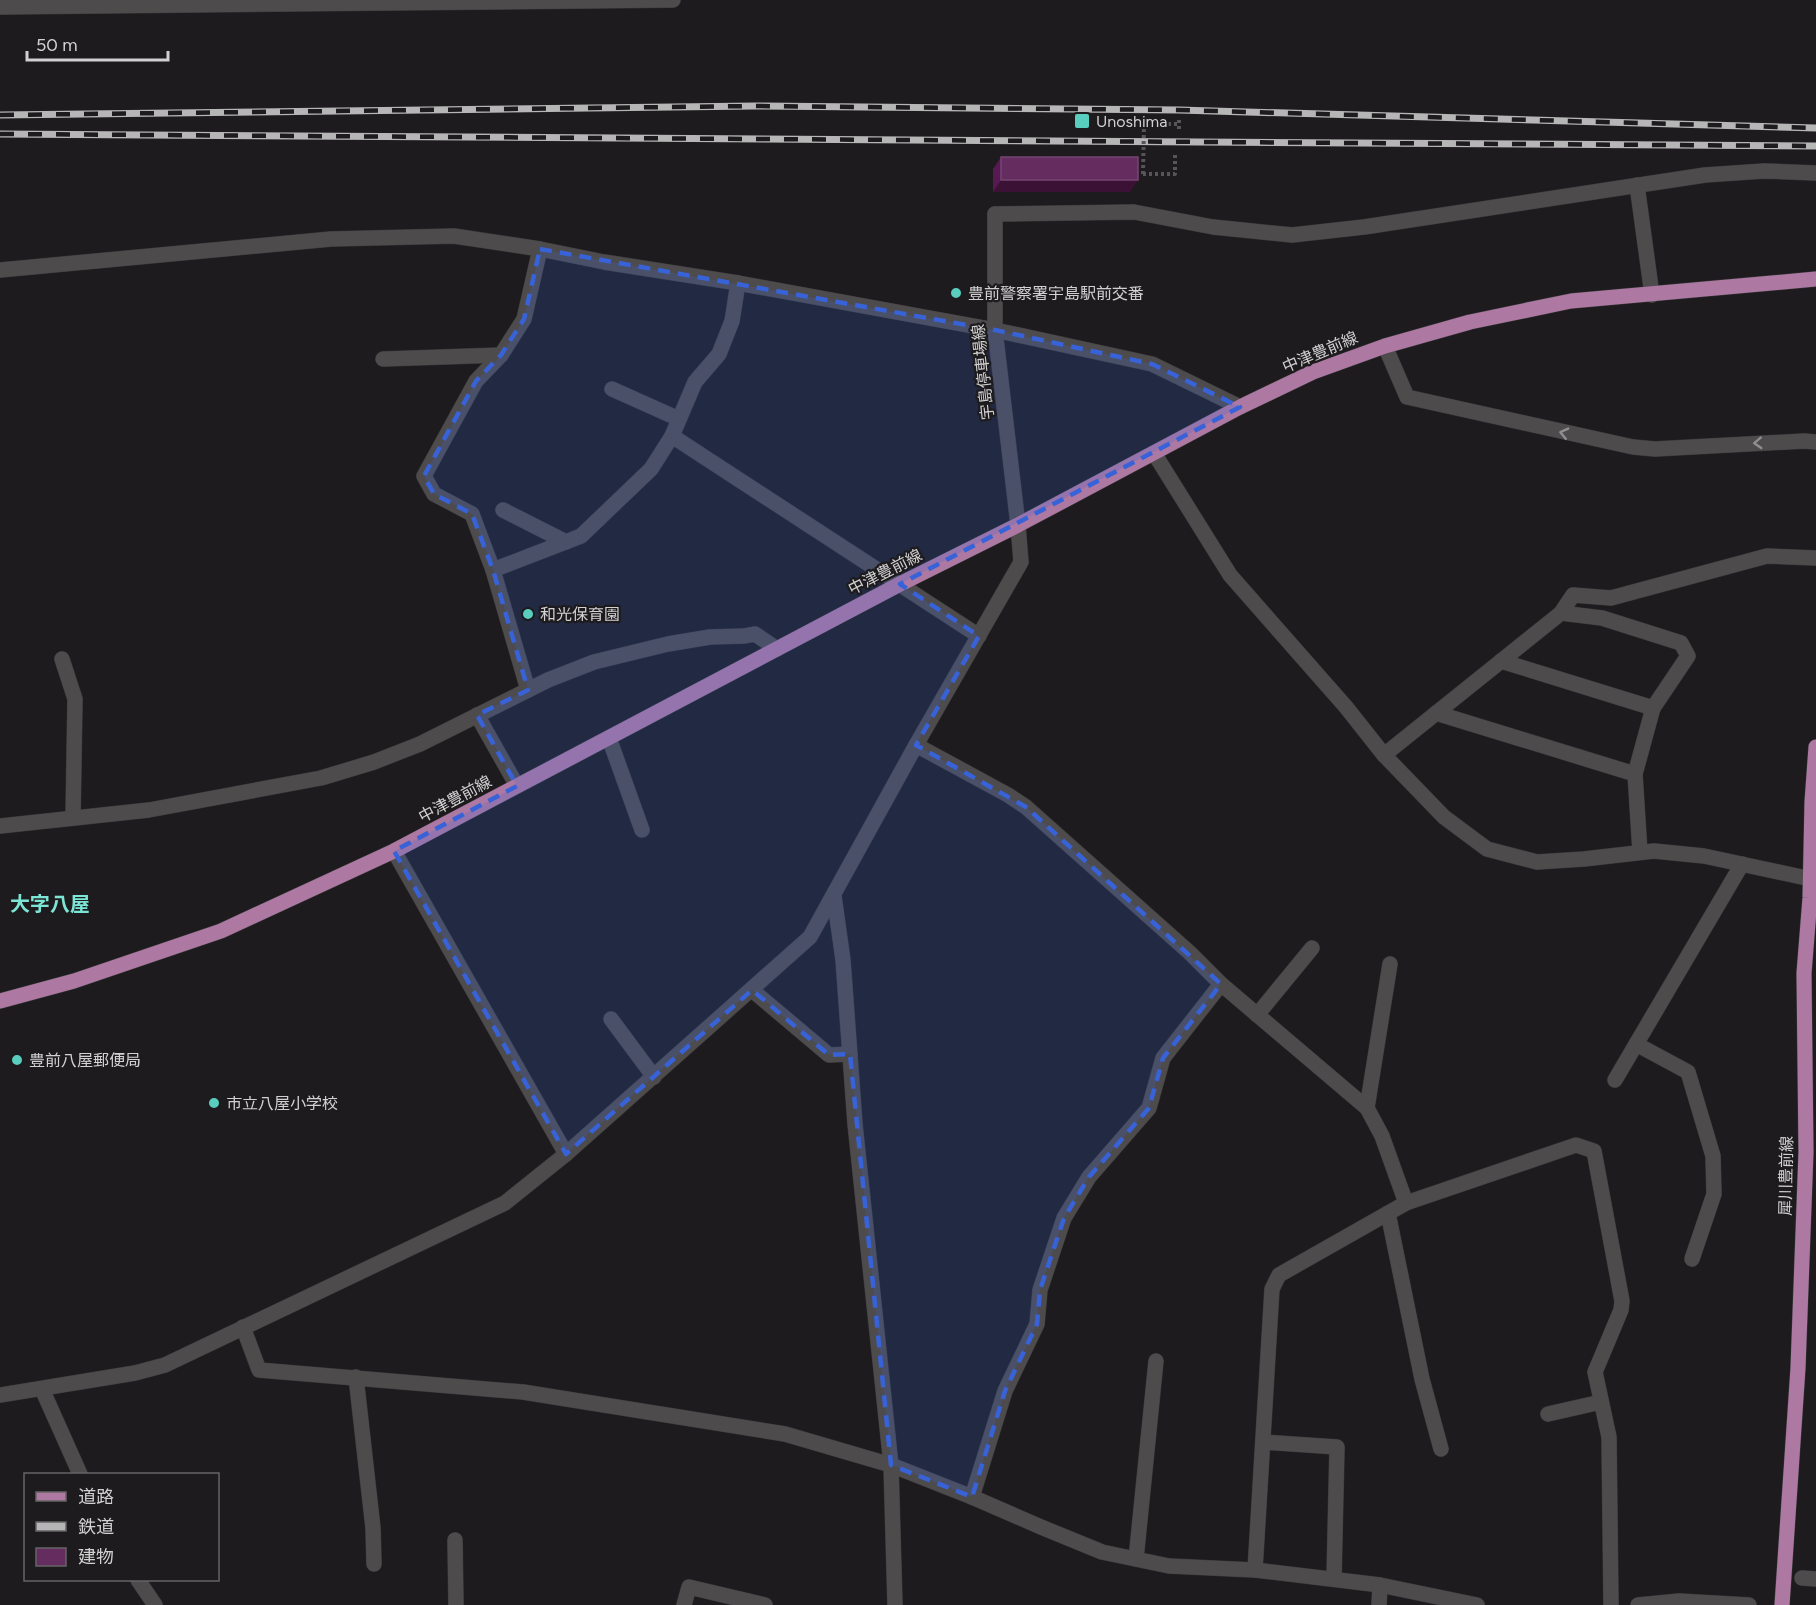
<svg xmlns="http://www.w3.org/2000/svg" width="1816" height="1605" viewBox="0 0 1816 1605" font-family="Figtree,'Noto Sans JP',sans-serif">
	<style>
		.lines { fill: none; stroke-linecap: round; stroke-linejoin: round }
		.street-casing { stroke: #383738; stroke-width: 16 }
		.secondary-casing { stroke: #383738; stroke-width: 16 }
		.primary-casing { stroke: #383738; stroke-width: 16 }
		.path { stroke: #575557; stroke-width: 4; stroke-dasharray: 3 3; stroke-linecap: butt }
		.street { stroke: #4e4b4d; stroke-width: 15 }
		.secondary { stroke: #4e4b4d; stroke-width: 15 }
		.primary { stroke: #ad79a3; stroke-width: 15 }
		.rail-casing { stroke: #b7b6b7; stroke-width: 7 }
		.rail { stroke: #1d1b1d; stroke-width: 4.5; stroke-dasharray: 14; stroke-linecap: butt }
		.path-bridge { stroke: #575557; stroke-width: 4; stroke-dasharray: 3 3; stroke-linecap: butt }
		.wall { fill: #581851 }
		.shaded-wall { fill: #3b1136 }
		.building { fill: #652c5f; stroke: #764671; stroke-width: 1.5 }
		.oneway { stroke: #908e90 }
		.marked { fill: #3862d7; fill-opacity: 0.2; stroke: #3862d7; stroke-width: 4.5; stroke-dasharray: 12 8; stroke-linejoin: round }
		.poi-dot { fill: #59cebe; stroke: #1d1b1d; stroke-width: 2 }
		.labels { text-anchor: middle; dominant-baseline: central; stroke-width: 4.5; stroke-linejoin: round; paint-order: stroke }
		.poi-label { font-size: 16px; fill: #d2d1d2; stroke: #1d1b1d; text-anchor: start }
		.street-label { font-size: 16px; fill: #d2d1d2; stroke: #1d1b1d }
		.quarter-label { font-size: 20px; font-weight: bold; fill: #7de5d5; stroke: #1d1b1d }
	</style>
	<rect width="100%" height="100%" fill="#1d1b1d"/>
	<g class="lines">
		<g class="street-casing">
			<g id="street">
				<path d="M1637,185L1652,295"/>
				<path d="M995,214L1134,212L1213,227L1292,235L1364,227L1705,175L1764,171L1816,173"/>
				<path d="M0,270L331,239L454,236L540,249L604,262L738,283L995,330L1152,364L1240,407"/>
				<path d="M1385,346L1407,397L1633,447L1655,449L1804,441L1816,442"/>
				<path d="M383,359L501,355"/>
				<path d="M612,389L679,419"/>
				<path d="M672,436L979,636"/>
				<path d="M1154,453L1230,575L1346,707L1384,755L1444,817L1487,849L1537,862L1584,859L1654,851L1704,856L1811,879"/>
				<path d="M503,510L566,542"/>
				<path d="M493,570L581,536L651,469L672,436L695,382L719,354L732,321L738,283"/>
				<path d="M1561,613L1602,618L1681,643L1688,656L1653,708"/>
				<path d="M62,659L75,699L73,818"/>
				<path d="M1501,661L1653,708L1635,774"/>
				<path d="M528,690L493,570L472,514L434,494L424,476L476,381L501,355L524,319L540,249"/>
				<path d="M1436,713L1635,774L1640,852"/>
				<path d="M477,715L517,786"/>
				<path d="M609,738L642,830"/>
				<path d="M916,745L1008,795L1026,807L1190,953L1221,984L1367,1108L1382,1136L1406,1203"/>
				<path d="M1384,755L1561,613L1573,595L1611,598L1767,556L1816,558"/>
				<path d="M0,826L149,810L321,778L374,762L420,744L548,680L594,662L668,644L710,637L744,636L755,634L777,649"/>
				<path d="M394,851L566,1154"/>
				<path d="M834,896L843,960L855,1124L891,1465L895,1605"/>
				<path d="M752,990L829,1055L850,1054"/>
				<path d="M1257,1015L1312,948"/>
				<path d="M611,1019L654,1077"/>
				<path d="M1636,1044L1688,1072L1713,1156L1714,1194L1692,1259"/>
				<path d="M1615,1080L1742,864"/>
				<path d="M1367,1108L1390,964"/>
				<path d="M1388,1213L1422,1379L1441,1449"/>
				<path d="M243,1327L259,1370L523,1392L785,1434L891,1465L972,1497L1041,1527L1102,1552L1169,1566L1255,1570L1380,1585L1477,1605"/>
				<path d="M356,1377L373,1528L374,1564"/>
				<path d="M42,1389L80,1474"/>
				<path d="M0,1395L135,1373L165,1365L505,1203L566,1154L810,937L916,745L1021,562L1018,525"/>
				<path d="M1548,1414L1601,1402"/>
				<path d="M1263,1442L1337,1447L1334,1579"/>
				<path d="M972,1497L1005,1391L1037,1324L1040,1290L1064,1218L1089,1177L1149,1108L1163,1058L1221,984"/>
				<path d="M455,1540L456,1605"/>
				<path d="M1136,1559L1156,1361"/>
				<path d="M1255,1570L1272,1289L1279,1275L1406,1203L1576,1145L1594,1151L1622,1301L1621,1310L1595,1372L1609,1437L1611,1605"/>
				<path d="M1802,1578L1816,1579"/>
				<path d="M138,1580L155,1605"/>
				<path d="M684,1605L689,1587L765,1605"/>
				<path d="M1379,1605L1380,1585"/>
				<path d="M1638,1605L1679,1601L1749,1605"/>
			</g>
		</g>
		<g class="secondary-casing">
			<g id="secondary">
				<path d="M0,7L673,0"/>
				<path d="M995,214V330L1018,525"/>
			</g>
		</g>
		<g class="primary-casing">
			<g id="primary">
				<path d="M0,1001L74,981L221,931L394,851L900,584L1018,525L1240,407L1313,372L1385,346L1470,322L1571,301L1816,279"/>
				<path d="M1782,1605L1798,1368L1806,1152L1804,973L1810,898L1812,802L1816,747"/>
			</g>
		</g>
		<g class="path">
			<path d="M1144,124H1179"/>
			<path d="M1179,129V117"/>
			<path d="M1143,174H1175V154"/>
		</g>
		<use href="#street" class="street"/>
		<use href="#secondary" class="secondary"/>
		<use href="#primary" class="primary"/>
		<g class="rail-casing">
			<g id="rail">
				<path d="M0,115L755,106L1179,110L1816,128"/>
				<path d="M0,134L1816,146"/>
			</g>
		</g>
		<use href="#rail" class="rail"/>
		<path class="path-bridge" d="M1143,174L1144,124"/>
	</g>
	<path class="wall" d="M1001,157L1130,192H993V169Z"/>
	<path class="shaded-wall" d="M1001,180H1138L1130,192H993Z"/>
	<rect class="building" x="1001" y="157" width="137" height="23"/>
	<defs><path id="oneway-chevron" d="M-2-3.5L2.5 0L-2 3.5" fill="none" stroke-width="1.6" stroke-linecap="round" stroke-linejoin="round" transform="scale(1.5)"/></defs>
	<g class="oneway">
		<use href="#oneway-chevron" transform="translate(1564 433) rotate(-167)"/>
		<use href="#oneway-chevron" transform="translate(1758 443) rotate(177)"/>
	</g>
	<path class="marked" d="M540,249L995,330L1152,364L1240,407L900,584L979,636L916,745L1026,807L1221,984L1163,1058L1149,1108L1089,1177L1064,1218L1040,1290L1037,1324L1005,1391L972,1497L891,1465L850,1054L829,1055L752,990L566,1154L394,851L517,786L477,715L528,690L493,570L472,514L434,494L424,476L476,381L501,355L524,319Z"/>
	<g class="poi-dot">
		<rect x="1074" y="113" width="16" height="16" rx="3"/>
		<circle cx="956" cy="293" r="6"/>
		<circle cx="528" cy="614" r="6"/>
		<circle cx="17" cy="1060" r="6"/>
		<circle cx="214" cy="1103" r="6"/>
	</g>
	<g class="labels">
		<g class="poi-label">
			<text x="1096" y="121">Unoshima</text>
			<text x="968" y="293">豊前警察署宇島駅前交番</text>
			<text x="540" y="614">和光保育園</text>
			<text x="29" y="1060">豊前八屋郵便局</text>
			<text x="226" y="1103">市立八屋小学校</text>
		</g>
		<g class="street-label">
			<text transform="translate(1320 352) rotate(-23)">中津豊前線</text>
			<text transform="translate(983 372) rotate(-96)">宇島停車場線</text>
			<text transform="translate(885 572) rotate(-27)">中津豊前線</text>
			<text transform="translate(455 799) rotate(-28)">中津豊前線</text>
			<text transform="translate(1786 1176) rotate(-89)">犀川豊前線</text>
		</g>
		<g class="quarter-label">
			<text x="50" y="904">大字八屋</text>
		</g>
	</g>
	<rect x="24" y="1473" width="195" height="108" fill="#1d1b1d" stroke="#656465" stroke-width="1.5"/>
	<rect x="36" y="1492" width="30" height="9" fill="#ad79a3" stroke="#656465" stroke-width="1.5"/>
	<text x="78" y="1503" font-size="18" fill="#d2d1d2">道路</text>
	<rect x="36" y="1522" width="30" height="9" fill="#b7b6b7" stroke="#656465" stroke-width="1.5"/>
	<text x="78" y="1533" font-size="18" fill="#d2d1d2">鉄道</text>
	<rect x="36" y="1548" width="30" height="18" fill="#652c5f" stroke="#656465" stroke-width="1.5"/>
	<text x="78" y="1563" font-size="18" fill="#d2d1d2">建物</text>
	<path d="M27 51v9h141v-9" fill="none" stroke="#d2d1d2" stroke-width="3"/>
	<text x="36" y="51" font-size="18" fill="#d2d1d2" stroke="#1d1b1d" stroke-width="4.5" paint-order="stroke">50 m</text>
</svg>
